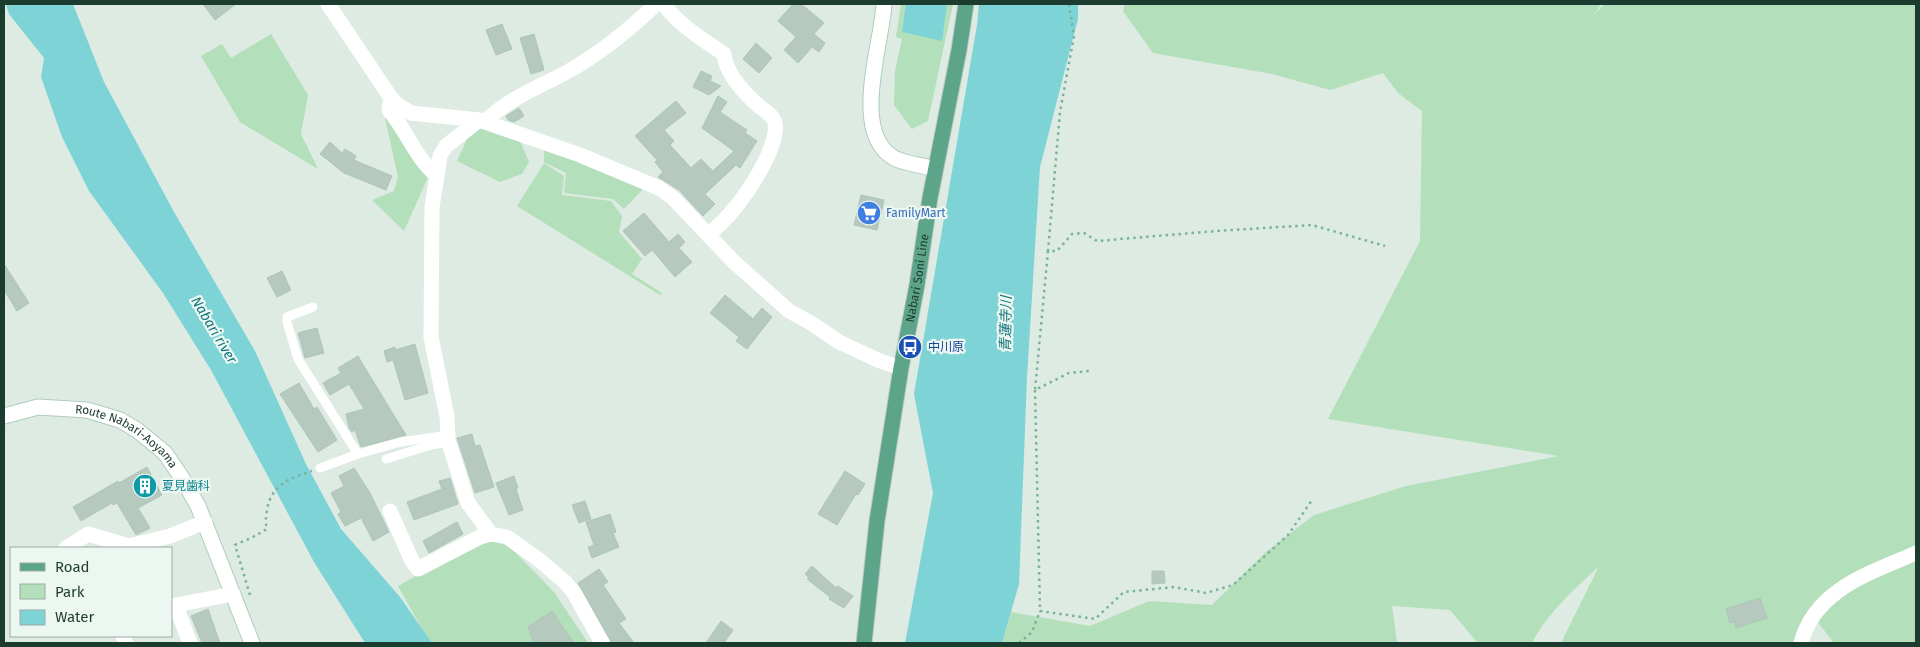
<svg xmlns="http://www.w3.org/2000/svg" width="1920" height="647" viewBox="0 0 1920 647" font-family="'Fira Sans','Noto Sans JP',sans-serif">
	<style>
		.green { fill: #b3dfba }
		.water { fill: #7ed3d7 }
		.building { fill: #b5c9be; stroke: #afc5b9 }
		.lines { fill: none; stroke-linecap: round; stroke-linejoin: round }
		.secondary-casing { stroke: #afccbe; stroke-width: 17 }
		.primary-casing { stroke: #c0c8c5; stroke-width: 17 }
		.path { stroke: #7ab29a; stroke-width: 2.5; stroke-dasharray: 2.5 4; stroke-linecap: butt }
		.lane { stroke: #fff; stroke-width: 9 }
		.street { stroke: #fff; stroke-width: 15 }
		.secondary { stroke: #fff; stroke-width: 15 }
		.primary { stroke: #5ca58b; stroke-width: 15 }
		.labels { text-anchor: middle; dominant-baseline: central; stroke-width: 4.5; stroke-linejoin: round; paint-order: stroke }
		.shop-label { font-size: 12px; fill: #366cbe; stroke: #edf7f1; text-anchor: start }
		.street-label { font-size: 12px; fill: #1d3c30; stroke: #edf7f1 }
		.transit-label { font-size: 12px; fill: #164399; stroke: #edf7f1; text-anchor: start }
		.culture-label { font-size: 12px; fill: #0d838f; stroke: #edf7f1; text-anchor: start }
		.water-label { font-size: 14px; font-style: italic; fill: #12777d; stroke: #edf7f1 }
	</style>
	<rect width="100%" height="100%" fill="#ddebe3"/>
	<g class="green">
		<path d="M901,4H953L928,121L912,129L894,105L895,71L902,39L896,37Z"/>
		<path d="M1124,4H1601L1594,15L1604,4H1916V643H1834L1813,616L1794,643H1561L1599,566C1574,590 1548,612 1532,643H1475L1476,641L1450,610L1392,606L1397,643H1002L1011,612L1090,626L1149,601L1212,605L1266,552L1314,515L1406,486L1559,456L1328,419L1420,241L1422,111L1398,93L1383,73L1330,90L1272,74L1153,53L1123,11Z"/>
		<path d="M271,34L308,95L301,134L318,169L240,122L201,56L222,44L231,58Z"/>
		<path d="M390,117L428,177L404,231L372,200L394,191L398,177L385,118Z"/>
		<path d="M476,120L520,141L529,162L522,174L500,182L457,161Z"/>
		<path d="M544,147L644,188L624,209L613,199L564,193L566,173L544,162Z"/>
		<path d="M544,163L564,176L562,195L611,201L622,216L619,232L642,259L632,274L662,293L660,295L517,206Z"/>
		<path d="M479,541H504L554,592L588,643H430L398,586Z"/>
	</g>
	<g class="water">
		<path d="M6,4H73L104,82L174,212L255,351L306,464L341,529L400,597L432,643H365L314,562L211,370L163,293L89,191L62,137L41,77L44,58L9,14Z"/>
		<path d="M906,4H947L942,41L902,32Z"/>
		<path d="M979,4H1078V19L1040,167L1027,377L1019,584L1002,643H905L933,493L914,394L977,25Z"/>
	</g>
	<g class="building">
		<path d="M203,4H236L215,20Z"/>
		<path d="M793,4H801L824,23L814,34L825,43L819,52L812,47L798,63L784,50L796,37L778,21Z"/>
		<path d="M502,24L512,49L496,55L486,30Z"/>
		<path d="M534,34L544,70L531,74L520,38Z"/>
		<path d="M756,43L772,58L759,73L743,59Z"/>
		<path d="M701,71L712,76L710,81L721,86L709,95L693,87Z"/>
		<path d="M718,96L727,102L720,112L747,130L745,133L757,141L740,168L736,165L705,194L715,204L703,216L679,190L658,177L663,172L655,162L657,160L635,136L676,101L686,113L664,130L674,141L670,145L691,168L701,159L713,171L734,151L702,128Z"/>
		<path d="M519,108L524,116L514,122L508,120L506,116Z"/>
		<path d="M330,142L342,153L345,149L356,156L354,160L392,176L386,190L344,173L320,154Z"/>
		<path d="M861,195L884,200L877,230L854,225Z"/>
		<path d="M644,213L669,242L678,234L685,242L679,248L692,262L675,277L652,250L645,256L623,231Z"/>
		<path d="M4,264L29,303L17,311L4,290Z"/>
		<path d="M282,271L291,290L277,297L267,278Z"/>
		<path d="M725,295L753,319L762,308L772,317L747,349L736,341L739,337L710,313Z"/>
		<path d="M317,328L324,353L305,358L298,333Z"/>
		<path d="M415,344L428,393L405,400L393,360L387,362L384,351L395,347V350Z"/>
		<path d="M358,356L362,363L406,435L361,447L355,430L352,432L349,428L346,414L364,409L349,384L330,395L323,383L341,373L338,368Z"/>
		<path d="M299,383L314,409L317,407L337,440L318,452L280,394Z"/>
		<path d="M472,434L475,446L480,445L494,487L475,493L457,438Z"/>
		<path d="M147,467L162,495L138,508L150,528L136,535L117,503L113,505L112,503L81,521L73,507L118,481L119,483Z"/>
		<path d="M354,468L370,493L389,532L373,541L361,518L345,526L338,514L341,512L331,493L344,486L339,476Z"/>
		<path d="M845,471L865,484L858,495L856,494L837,525L818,514Z"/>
		<path d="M514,476L518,488L516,489L523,510L509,515L496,483Z"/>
		<path d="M450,478L458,504L414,520L407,502L442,489L439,481Z"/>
		<path d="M585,501L591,519L579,523L572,505Z"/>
		<path d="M610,514L616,532L613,533L619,547L592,558L588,547L594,545L586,522Z"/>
		<path d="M457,522L463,534L429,553L423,541Z"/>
		<path d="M812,566L836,588L838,586L853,596L844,608L829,599L830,597L807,579L809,578L805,574Z"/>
		<path d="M599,569L608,582L603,585L626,619L619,623L634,643H612L578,583Z"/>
		<path d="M1152,571H1164L1165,583L1152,584Z"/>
		<path d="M1760,598L1767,618L1736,628L1734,622L1730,623L1726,609Z"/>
		<path d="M208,609L220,643H202L191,616Z"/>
		<path d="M552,611L574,643H534L528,627Z"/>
		<path d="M721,621L733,630L724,643H706Z"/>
	</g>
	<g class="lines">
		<g class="secondary-casing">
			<g id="secondary">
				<path d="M884,4C882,44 850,133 894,158C906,164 922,165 935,169"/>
				<path id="s1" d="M4,416L38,407L87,410L120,420L137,430L165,453L182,478L198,506L252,643"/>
			</g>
		</g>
		<g class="primary-casing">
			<g id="primary">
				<path id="s2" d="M864,643L877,521L901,368L917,285L930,198L959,50L966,4"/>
			</g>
		</g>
		<g class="path">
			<path d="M1069,4L1074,36L1060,112L1048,251H1057L1072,234L1084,233L1097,241L1216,231L1312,225L1385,246"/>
			<path d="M1048,251L1035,390L1069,373L1089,371"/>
			<path d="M1035,390L1040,611L1095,619L1124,592L1174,587L1206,593L1233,585L1288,535L1312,500"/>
			<path d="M250,595L235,545L253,537L267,529C265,522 266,516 267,510C271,485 290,478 312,471"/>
			<path d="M1019,643L1032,632L1040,611"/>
		</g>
		<g class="lane">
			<path d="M313,307L287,317V322L298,359L358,454"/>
			<path d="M386,459L431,445L449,442"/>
			<path d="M320,468L358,454L401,442L448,435"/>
		</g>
		<g class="street">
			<path d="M328,4L391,98L398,105L411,113L479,120L580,155L659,188L673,198L734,262L789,311L811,323L839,342L880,361L901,368"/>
			<path d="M664,4C678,25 704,40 724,54C726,75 745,94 760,107C765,111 771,114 774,120C785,144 730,224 707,234"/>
			<path d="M391,98L389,110C407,131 416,159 437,176"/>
			<path d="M479,120L446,146L440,156L432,207L431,337L447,417L448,440L468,503L491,534L507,537L538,559L565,582L574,593L602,643"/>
			<path d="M485,122C507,99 539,87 567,72C599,54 629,30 656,4"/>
			<path d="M390,511L412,561L418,569L480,537L491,534"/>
			<path d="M66,548L88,534L129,546L170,536L205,522"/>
			<path d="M171,606L233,594"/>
			<path d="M176,606L190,643"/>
			<path d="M123,636L126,643"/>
			<path d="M1801,643C1815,589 1871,573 1916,553"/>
		</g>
		<use href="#secondary" class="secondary"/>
		<use href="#primary" class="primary"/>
	</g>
	<defs>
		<g id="supermarket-disc" transform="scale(1.25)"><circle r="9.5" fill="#3f7fe0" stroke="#edf7f1"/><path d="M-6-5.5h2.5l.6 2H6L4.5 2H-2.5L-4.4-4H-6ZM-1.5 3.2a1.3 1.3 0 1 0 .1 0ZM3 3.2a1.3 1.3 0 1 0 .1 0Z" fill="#fff"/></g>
		<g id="bus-disc" transform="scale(1.25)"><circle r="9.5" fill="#1a4fb4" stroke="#edf7f1"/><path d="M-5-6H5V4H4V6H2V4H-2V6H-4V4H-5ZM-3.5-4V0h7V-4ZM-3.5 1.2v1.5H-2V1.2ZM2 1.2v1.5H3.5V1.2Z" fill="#fff"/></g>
		<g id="building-disc" transform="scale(1.25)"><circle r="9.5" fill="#0f9aa8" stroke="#edf7f1"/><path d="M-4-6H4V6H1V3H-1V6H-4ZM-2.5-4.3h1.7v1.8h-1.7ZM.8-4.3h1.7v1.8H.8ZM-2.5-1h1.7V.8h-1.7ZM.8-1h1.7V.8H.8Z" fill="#fff"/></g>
	</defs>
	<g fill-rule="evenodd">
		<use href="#supermarket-disc" x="869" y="213"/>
		<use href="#bus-disc" x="910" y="347"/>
		<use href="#building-disc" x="145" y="486"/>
	</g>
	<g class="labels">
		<g class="shop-label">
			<text x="886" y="213">FamilyMart</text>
		</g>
		<g class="street-label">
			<text stroke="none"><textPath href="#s2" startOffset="369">Nabari Soni Line</textPath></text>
			<text stroke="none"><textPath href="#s1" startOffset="132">Route Nabari-Aoyama</textPath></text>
		</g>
		<g class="transit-label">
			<text x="928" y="347">中川原</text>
		</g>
		<g class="culture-label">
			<text x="162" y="486">夏見歯科</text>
		</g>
		<g class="water-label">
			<text transform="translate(1006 324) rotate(-89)">青蓮寺川</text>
			<text transform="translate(214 330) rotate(59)">Nabari river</text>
		</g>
	</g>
	<rect width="1920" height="647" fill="none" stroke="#1d3c30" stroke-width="10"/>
	<rect x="10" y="547" width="162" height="90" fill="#edf7f1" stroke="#9aaca4"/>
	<rect x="20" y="563" width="25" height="8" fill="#5ca58b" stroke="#9aaca4"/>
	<text x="55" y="572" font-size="15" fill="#1d3c30">Road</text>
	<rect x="20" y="584" width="25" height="15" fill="#b3dfba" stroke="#9aaca4"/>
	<text x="55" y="597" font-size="15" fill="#1d3c30">Park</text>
	<rect x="20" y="610" width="25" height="15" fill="#7ed3d7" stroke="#9aaca4"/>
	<text x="55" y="622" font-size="15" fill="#1d3c30">Water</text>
</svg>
